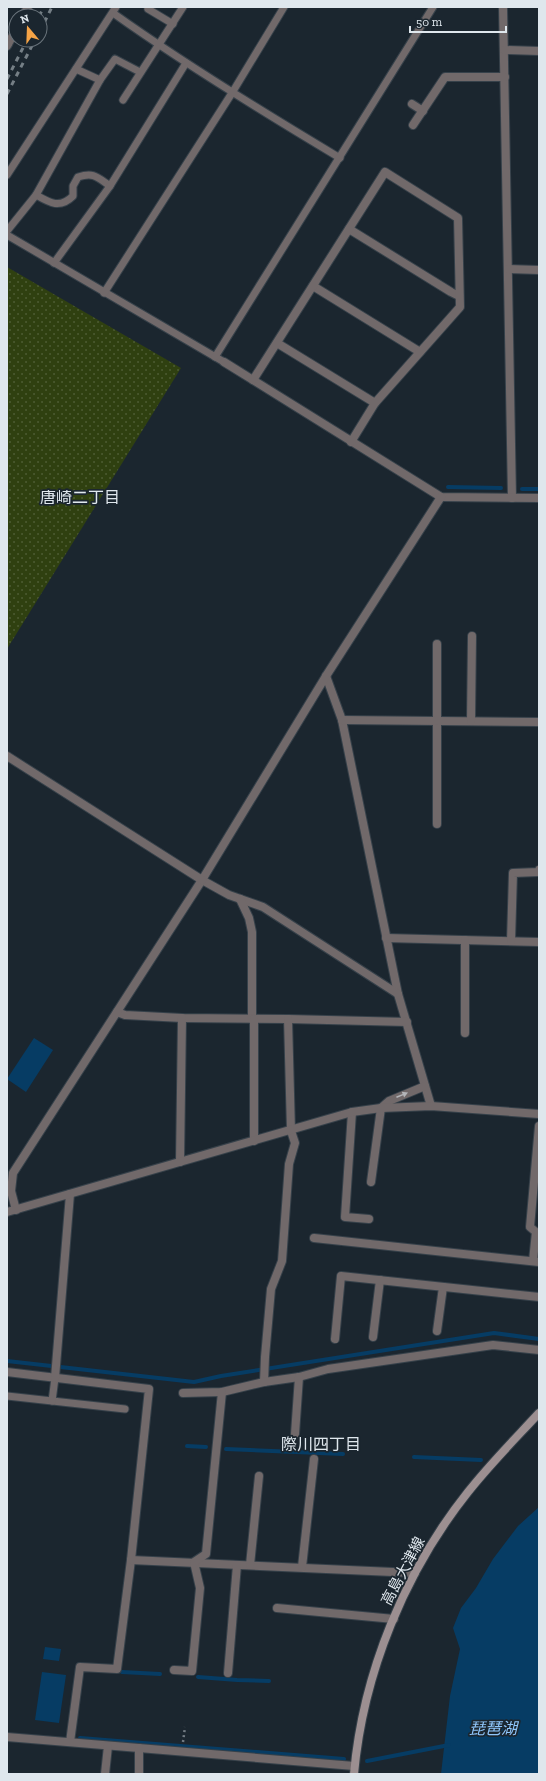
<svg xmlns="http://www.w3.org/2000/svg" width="546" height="1781" viewBox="0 0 546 1781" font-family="'Zilla Slab','Noto Sans JP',serif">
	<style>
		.grass { fill: url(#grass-dots) }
		.water { fill: #063c64 }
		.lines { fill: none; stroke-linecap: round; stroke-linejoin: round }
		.stream { stroke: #063c64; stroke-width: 4 }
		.service-casing { stroke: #36414a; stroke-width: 9 }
		.minor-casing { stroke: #36414a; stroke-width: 10 }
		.tertiary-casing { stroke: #36414a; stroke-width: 10 }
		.secondary-casing { stroke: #36414a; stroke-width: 10 }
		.path { stroke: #727b83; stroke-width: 2.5; stroke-dasharray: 2 3; stroke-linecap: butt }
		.service { stroke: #71696a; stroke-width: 7 }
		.minor { stroke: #71696a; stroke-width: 8 }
		.tertiary { stroke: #71696a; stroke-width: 8 }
		.secondary { stroke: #9c8f91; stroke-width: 8 }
		.rail { stroke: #757f86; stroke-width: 3; stroke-dasharray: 5 5; stroke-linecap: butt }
		.oneway { fill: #b3b5b9 }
		.labels { text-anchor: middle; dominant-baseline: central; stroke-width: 3.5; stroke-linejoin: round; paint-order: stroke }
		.street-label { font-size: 15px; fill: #dfe7ed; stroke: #1b262f }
		.neighbourhood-label { font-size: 16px; fill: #dfe7ed; stroke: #1b262f }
		.water-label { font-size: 16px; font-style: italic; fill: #8fc6fb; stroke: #1b262f }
	</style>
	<defs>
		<pattern id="grass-dots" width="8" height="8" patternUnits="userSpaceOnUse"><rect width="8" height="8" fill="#2f4010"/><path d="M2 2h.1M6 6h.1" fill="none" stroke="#4d5c33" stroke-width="1.8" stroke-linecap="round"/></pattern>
	</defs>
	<rect width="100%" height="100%" fill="#1b262f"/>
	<path class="grass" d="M7,267L181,368L7,649Z"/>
	<g class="water">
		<path d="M34,1038L53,1050L26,1092L7,1079Z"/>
		<path d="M539,1507V1774H441L450,1696L460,1649L453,1628L461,1608L476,1588L493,1559L518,1526Z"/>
		<path d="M45,1647L61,1649L59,1661L43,1659Z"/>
		<path d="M42,1672L66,1675L59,1723L35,1720Z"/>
	</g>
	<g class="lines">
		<g class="stream">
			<path d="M448,487L501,488"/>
			<path d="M522,489H539"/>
			<path d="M7,1361L194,1382L221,1376L494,1333L539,1339"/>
			<path d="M187,1446L206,1447"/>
			<path d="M226,1449L343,1454"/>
			<path d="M414,1457L481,1460"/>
			<path d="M122,1672L160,1674"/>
			<path d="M198,1677L237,1680L269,1681"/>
			<path d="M80,1738L344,1759"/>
			<path d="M367,1761L449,1745"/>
		</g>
		<g class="service-casing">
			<g id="service">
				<path d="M150,7L148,9L173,24"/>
				<path d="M113,13C186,65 263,112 340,158"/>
				<path d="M76,69L100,80L115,59L140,72"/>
				<path d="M123,100L183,7"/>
				<path d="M7,175L116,7"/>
				<path d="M36,195C50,203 60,209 73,196V186L78,177C94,172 97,177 110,186"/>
				<path d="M7,231L36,195L100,80"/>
				<path d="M7,235L224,362"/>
				<path d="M54,263L110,186L186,63"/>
				<path d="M104,293L232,93L284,7"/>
				<path d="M215,357L433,7"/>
				<path d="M7,1396L125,1409"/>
				<path d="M52,1401L55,1378"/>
			</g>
		</g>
		<g class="minor-casing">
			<g id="minor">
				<path d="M503,7L512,498"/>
				<path d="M23,16L28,7"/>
				<path d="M7,43L8,44L16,30"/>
				<path d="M504,50L539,51"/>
				<path d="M412,104L423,111"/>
				<path d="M413,125L445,77H505"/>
				<path d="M349,229L451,292L459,296"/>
				<path d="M508,269L539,270"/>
				<path d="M313,286L420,352"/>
				<path d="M277,343L375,403"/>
				<path d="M224,362L441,497L539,498"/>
				<path d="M253,380L385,172L458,218L460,307L375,403L351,442"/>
				<path d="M437,644V824"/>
				<path d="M326,676L342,720L398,994L431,1106"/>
				<path d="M342,720L539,722"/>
				<path d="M471,721L472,636"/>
				<path d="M202,880L229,895L263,907L398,994"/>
				<path d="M240,899L249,918L252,932V1019"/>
				<path d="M386,938L539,942"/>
				<path d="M511,941L513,873L538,872L539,870"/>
				<path d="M117,1012L125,1015L182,1018L288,1019L407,1022"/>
				<path d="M254,1019V1141"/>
				<path d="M465,1033V940"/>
				<path d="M352,1112L345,1217L369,1219"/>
				<path d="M180,1162L182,1018"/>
				<path d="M371,1182L381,1108L389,1101L425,1086"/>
				<path d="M16,1210L11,1191L13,1173L202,880L326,676L441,497"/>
				<path d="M314,1238L539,1262"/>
				<path d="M533,1261L536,1232L530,1227L539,1126"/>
				<path d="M437,1331L443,1287"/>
				<path d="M373,1337L380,1280"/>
				<path d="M335,1339L341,1276L539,1297"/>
				<path d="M7,1372L149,1389L131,1560L117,1669L80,1667L70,1742"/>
				<path d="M55,1378L70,1194"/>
				<path d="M264,1382L265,1357L271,1289L282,1261L289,1164L295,1143L291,1131L288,1019"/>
				<path d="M183,1393L222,1392L264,1382L299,1377L328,1369L493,1345L539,1350"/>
				<path d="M295,1434L299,1377"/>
				<path d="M131,1560L415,1573"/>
				<path d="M250,1565L259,1476"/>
				<path d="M302,1567L314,1459"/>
				<path d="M277,1608L394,1619"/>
				<path d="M174,1670L192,1671L200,1588L194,1562L206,1554L222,1392"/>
				<path d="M228,1673L237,1565"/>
				<path d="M7,1737L354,1766"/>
				<path d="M105,1774L108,1746"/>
				<path d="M139,1774V1748"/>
			</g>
		</g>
		<g class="tertiary-casing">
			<g id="tertiary">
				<path d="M7,46L8,44"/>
				<path d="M7,756L202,880"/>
				<path d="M7,1212L352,1112L381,1108L431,1106L539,1114"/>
			</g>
		</g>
		<g class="secondary-casing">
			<path id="secondary" d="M354,1774C363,1673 405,1571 468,1492C490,1464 515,1439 539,1413"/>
		</g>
		<path class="path" d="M183,1742L185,1727"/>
		<use href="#service" class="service"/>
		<use href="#minor" class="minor"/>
		<use href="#tertiary" class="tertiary"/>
		<use href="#secondary" class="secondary"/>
		<g class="rail">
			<path d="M39,16L44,7"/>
			<path d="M40,31L52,7"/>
			<path d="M7,79L27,40"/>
			<path d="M7,94L35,40"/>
		</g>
	</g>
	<defs><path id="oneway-solid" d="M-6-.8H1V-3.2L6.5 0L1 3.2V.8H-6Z"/></defs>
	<use class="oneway" href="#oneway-solid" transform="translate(402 1095) rotate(-22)"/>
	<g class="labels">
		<g class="street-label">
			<text transform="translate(403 1571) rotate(-62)">高島大津線</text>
		</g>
		<g class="neighbourhood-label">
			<text x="80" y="497">唐崎二丁目</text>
			<text x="321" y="1444">際川四丁目</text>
		</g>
		<g class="water-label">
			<text x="493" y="1728">琵琶湖</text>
		</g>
	</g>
	<rect width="546" height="1781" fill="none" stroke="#dfe7ed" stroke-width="16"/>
	<g transform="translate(28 28) rotate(341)"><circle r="19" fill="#1b262f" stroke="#69737b"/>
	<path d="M0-3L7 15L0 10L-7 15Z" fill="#f5a346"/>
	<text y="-6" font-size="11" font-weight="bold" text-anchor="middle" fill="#dfe7ed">N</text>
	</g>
	<path d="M410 26v6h96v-6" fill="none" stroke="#dfe7ed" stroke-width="2"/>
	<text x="416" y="26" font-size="12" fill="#dfe7ed" stroke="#1b262f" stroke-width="3" paint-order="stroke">50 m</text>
</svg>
